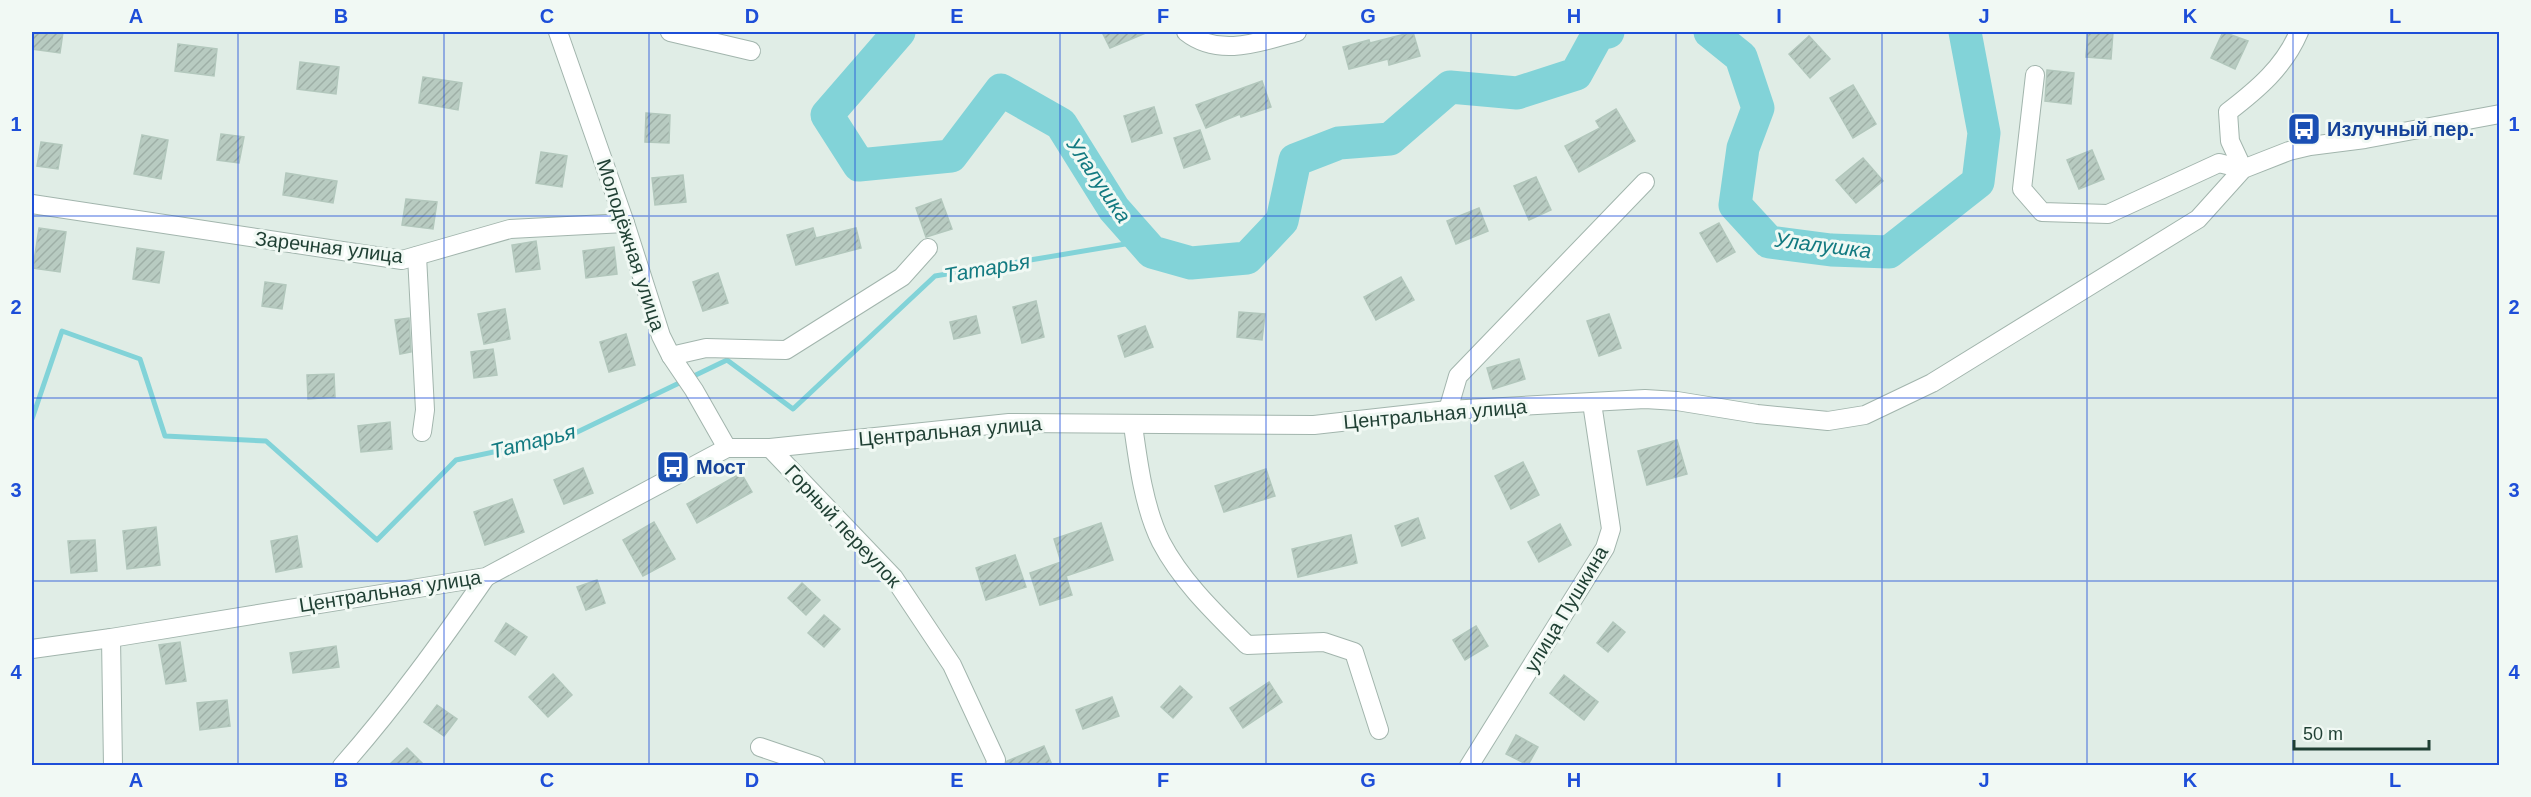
<svg xmlns="http://www.w3.org/2000/svg" width="2531" height="797" viewBox="0 0 2531 797" font-family="Arial,sans-serif">
	<style>
		.lines { fill: none; stroke-linecap: round; stroke-linejoin: round }
		.stream { stroke: #82d3d8; stroke-width: 5 }
		.river { stroke: #82d3d8; stroke-width: 33 }
		.building { fill: url(#building-hatch); stroke: #b2c7bc; stroke-width: 1.5 }
		.minor-casing { stroke: #a2b5ad; stroke-width: 20 }
		.minor { stroke: #fff; stroke-width: 18 }
		.grid { fill: none; stroke: #1d4ed8; stroke-width: 1.5; stroke-opacity: 0.55 }
		.labels { text-anchor: middle; dominant-baseline: central; stroke-width: 6; stroke-linejoin: round; paint-order: stroke }
		.transit-label { font-size: 20px; font-weight: bold; fill: #164399; stroke: #f1f9f4; text-anchor: start }
		.street-label { font-size: 20px; fill: #1f3f33; stroke: #f1f9f4 }
		.water-label { font-size: 21px; font-style: italic; fill: #137a81; stroke: #f1f9f4 }
		.neatline { fill: none; stroke: #1d4ed8; stroke-width: 2 }
		.grid-label { font-size: 20px; text-anchor: middle; font-weight: bold; fill: #1d4ed8 }
	</style>
	<defs>
		<pattern id="building-hatch" width="6" height="6" patternUnits="userSpaceOnUse" patternTransform="scale(1.5)"><rect width="6" height="6" fill="#b8cbc1"/><path d="M-1 1l2-2M0 6l6-6M5 7l2-2" fill="none" stroke="#9eafa6"/></pattern>
	</defs>
	<rect width="100%" height="100%" fill="#e0ede6"/>
	<g class="lines">
		<path class="stream" d="M32,419L62,331L140,359L165,436L266,441L377,540L456,460L569,436L727,360L793,409L935,276L1143,241"/>
		<g class="river">
			<path d="M899,32L827,115L859,165L951,156L1001,90L1061,124L1114,209L1152,252L1191,263L1247,258L1282,221L1295,160L1339,143L1390,139L1450,87L1517,93L1576,74L1598,34L1608,32"/>
			<path d="M1710,32L1741,57L1758,108L1743,148L1735,205L1769,242L1831,250L1889,252L1978,182L1984,133L1965,32"/>
		</g>
	</g>
	<g class="building">
		<path d="M32,32H63L60,53L32,49Z"/>
		<path d="M1102,32H1148L1110,48Z"/>
		<path d="M1413,32L1420,56L1389,65L1388,59L1349,69L1343,47L1369,40L1370,43Z"/>
		<path d="M2088,32H2113L2111,59L2086,57Z"/>
		<path d="M2223,32L2248,41L2235,69L2211,58Z"/>
		<path d="M1809,36L1830,59L1810,78L1789,54Z"/>
		<path d="M178,44L217,49L214,76L175,71Z"/>
		<path d="M300,62L339,67L336,94L297,89Z"/>
		<path d="M2047,70L2074,73L2071,104L2045,101Z"/>
		<path d="M423,77L462,83L458,110L419,103Z"/>
		<path d="M1262,81L1271,107L1241,117L1240,114L1206,128L1196,105Z"/>
		<path d="M1853,85L1876,124L1853,138L1830,98Z"/>
		<path d="M1154,107L1162,133L1132,142L1124,116Z"/>
		<path d="M1616,109L1635,141L1579,172L1565,146L1600,128L1596,121Z"/>
		<path d="M646,113L670,115L669,143L645,142Z"/>
		<path d="M1200,130L1210,159L1184,168L1174,138Z"/>
		<path d="M221,134L244,137L239,163L217,160Z"/>
		<path d="M142,135L168,140L161,179L134,174Z"/>
		<path d="M41,142L62,145L58,169L37,166Z"/>
		<path d="M2092,150L2104,179L2079,189L2067,160Z"/>
		<path d="M541,152L567,156L562,187L536,183Z"/>
		<path d="M1863,158L1883,181L1856,203L1836,180Z"/>
		<path d="M286,173L337,181L333,203L283,195Z"/>
		<path d="M683,175L686,202L655,205L652,178Z"/>
		<path d="M1536,177L1551,210L1529,220L1514,186Z"/>
		<path d="M406,199L437,202L433,229L402,225Z"/>
		<path d="M941,199L952,229L926,237L916,208Z"/>
		<path d="M1479,208L1488,231L1456,244L1447,221Z"/>
		<path d="M1719,223L1735,252L1717,262L1700,233Z"/>
		<path d="M39,228L66,232L60,272L33,268Z"/>
		<path d="M813,228L816,238L856,228L861,248L796,265L787,235Z"/>
		<path d="M536,241L540,269L516,272L512,245Z"/>
		<path d="M614,247L617,274L586,278L583,251Z"/>
		<path d="M137,248L164,252L159,283L133,279Z"/>
		<path d="M718,273L728,303L703,311L693,282Z"/>
		<path d="M1401,277L1414,300L1376,320L1364,297Z"/>
		<path d="M265,282L286,285L282,309L262,306Z"/>
		<path d="M1036,301L1044,337L1022,343L1013,307Z"/>
		<path d="M505,309L510,339L484,344L478,314Z"/>
		<path d="M1239,312L1265,314L1262,340L1237,337Z"/>
		<path d="M1609,314L1621,348L1599,356L1587,321Z"/>
		<path d="M976,316L980,333L954,339L950,322Z"/>
		<path d="M409,318L411,352L400,354L395,320Z"/>
		<path d="M1145,326L1153,347L1125,357L1118,336Z"/>
		<path d="M626,334L635,365L609,372L600,342Z"/>
		<path d="M493,349L497,375L474,378L471,352Z"/>
		<path d="M1519,359L1525,379L1493,389L1487,368Z"/>
		<path d="M334,374L335,397L308,399L307,375Z"/>
		<path d="M390,422L392,449L361,452L358,426Z"/>
		<path d="M1677,440L1687,474L1647,485L1638,451Z"/>
		<path d="M1523,462L1539,495L1511,509L1495,476Z"/>
		<path d="M583,468L593,493L564,504L554,480Z"/>
		<path d="M1266,469L1275,496L1224,512L1215,486Z"/>
		<path d="M741,473L752,492L697,523L687,504Z"/>
		<path d="M512,499L524,532L485,545L474,512Z"/>
		<path d="M1418,518L1425,538L1402,546L1395,526Z"/>
		<path d="M654,522L675,559L643,576L623,540Z"/>
		<path d="M1101,523L1113,560L1066,576L1072,595L1040,605L1030,573L1061,562L1054,539Z"/>
		<path d="M1560,524L1571,545L1539,562L1528,542Z"/>
		<path d="M156,527L160,565L127,569L123,531Z"/>
		<path d="M1351,535L1357,563L1298,577L1292,549Z"/>
		<path d="M297,536L302,567L276,572L271,541Z"/>
		<path d="M95,540L97,571L71,573L68,541Z"/>
		<path d="M1015,555L1026,587L986,600L976,568Z"/>
		<path d="M597,580L605,603L586,610L577,587Z"/>
		<path d="M802,583L820,600L806,615L788,598Z"/>
		<path d="M824,615L840,629L824,647L808,633Z"/>
		<path d="M1613,622L1625,632L1608,652L1597,643Z"/>
		<path d="M506,623L527,637L515,655L495,641Z"/>
		<path d="M1476,626L1488,646L1465,660L1453,640Z"/>
		<path d="M180,642L186,681L166,684L159,645Z"/>
		<path d="M336,646L339,667L293,673L290,653Z"/>
		<path d="M553,674L572,695L548,717L529,697Z"/>
		<path d="M1564,675L1598,702L1584,720L1550,693Z"/>
		<path d="M1269,682L1282,702L1243,728L1230,708Z"/>
		<path d="M1180,686L1192,697L1173,718L1161,707Z"/>
		<path d="M1112,697L1119,716L1083,729L1076,710Z"/>
		<path d="M227,700L230,726L200,730L197,703Z"/>
		<path d="M437,705L457,719L444,736L424,722Z"/>
		<path d="M1516,735L1538,747L1528,765L1506,754Z"/>
		<path d="M1044,746L1052,765H1006L1007,761Z"/>
		<path d="M407,748L424,765H389Z"/>
	</g>
	<g class="lines">
		<g class="minor-casing">
			<g id="minor">
				<path d="M558,32L625,223L661,336L671,356L694,390L727,448"/>
				<path d="M670,32L751,51"/>
				<path d="M1186,32C1219,58 1260,42 1297,32"/>
				<path d="M2035,75L2022,189L2042,212L2108,214L2219,163L2243,169"/>
				<path d="M2243,169L2230,141L2228,112C2258,89 2284,67 2299,32"/>
				<path d="M32,204L402,260L510,229L625,223"/>
				<path d="M417,256L425,410L422,432"/>
				<path d="M671,356L706,348L786,350L902,277L928,248"/>
				<path d="M1448,410L1458,376L1645,182"/>
				<path d="M1133,425C1138,462 1144,508 1161,542C1182,582 1215,613 1247,645L1324,642L1354,652L1379,730"/>
				<path d="M770,448L894,578L952,665L996,760L995,766"/>
				<path d="M111,638L113,766"/>
				<path d="M32,649L111,638L486,577L727,448H770L1009,423L1314,425L1448,410L1645,399L1677,401L1757,414L1828,421L1865,415L1932,383L2198,219L2243,169L2289,151L2310,146L2365,139L2500,114"/>
				<path d="M760,747L816,766"/>
				<path d="M342,766C395,706 441,642 486,577"/>
				<path d="M1469,766L1605,548L1611,529L1592,403"/>
			</g>
		</g>
		<use href="#minor" class="minor"/>
	</g>
	<path class="grid" d="M238,32V766M444,32V766M649,32V766M855,32V766M1060,32V766M1266,32V766M1471,32V766M1676,32V766M1882,32V766M2087,32V766M2293,32V766M32,216H2500M32,398H2500M32,581H2500"/>
	<defs>
		<g id="bus-square" transform="scale(1.725)"><rect x="-9" y="-9" width="18" height="18" rx="4" fill="#1a4fb4" stroke="#f1f9f4"/><path d="M-5-6H5V4H4V6H2V4H-2V6H-4V4H-5ZM-3.5-4V0h7V-4ZM-3.5 1.2v1.5H-2V1.2ZM2 1.2v1.5H3.5V1.2Z" fill="#fff"/></g>
	</defs>
	<g fill-rule="evenodd">
		<use href="#bus-square" x="2304" y="129"/>
		<use href="#bus-square" x="673" y="467"/>
	</g>
	<g class="labels">
		<g class="transit-label">
			<text x="2327" y="129">Излучный пер.</text>
			<text x="696" y="467">Мост</text>
		</g>
		<g class="street-label">
			<text transform="translate(631 245) rotate(72)">Молодёжная улица</text>
			<text transform="translate(329 247) rotate(7)">Заречная улица</text>
			<text transform="translate(1435 414) rotate(-5)">Центральная улица</text>
			<text transform="translate(950 431) rotate(-5)">Центральная улица</text>
			<text transform="translate(843 526) rotate(47)">Горный переулок</text>
			<text transform="translate(390 591) rotate(-9)">Центральная улица</text>
			<text transform="translate(1566 609) rotate(-59)">улица Пушкина</text>
		</g>
		<g class="water-label">
			<text transform="translate(1099 180) rotate(56)">Улалушка</text>
			<text transform="translate(1823 245) rotate(7)">Улалушка</text>
			<text transform="translate(987 268) rotate(-10)">Татарья</text>
			<text transform="translate(533 441) rotate(-14)">Татарья</text>
		</g>
	</g>
	<rect width="2531" height="797" fill="none" stroke="#f1f9f4" stroke-width="66"/>
	<path d="M2294 740v9h135v-9" fill="none" stroke="#1f3f33" stroke-width="3"/>
	<text x="2303" y="740" font-size="18" fill="#1f3f33" stroke="#f1f9f4" stroke-width="4.5" paint-order="stroke">50 m</text>
	<rect x="33" y="33" width="2465" height="731" class="neatline"/>
	<g class="grid-label">
		<text x="136" y="23">A</text>
		<text x="341" y="23">B</text>
		<text x="547" y="23">C</text>
		<text x="752" y="23">D</text>
		<text x="957" y="23">E</text>
		<text x="1163" y="23">F</text>
		<text x="1368" y="23">G</text>
		<text x="1574" y="23">H</text>
		<text x="1779" y="23">I</text>
		<text x="1984" y="23">J</text>
		<text x="2190" y="23">K</text>
		<text x="2395" y="23">L</text>
		<text x="16" y="131">1</text>
		<text x="2514" y="131">1</text>
		<text x="16" y="314">2</text>
		<text x="2514" y="314">2</text>
		<text x="16" y="497">3</text>
		<text x="2514" y="497">3</text>
		<text x="16" y="679">4</text>
		<text x="2514" y="679">4</text>
		<text x="136" y="787">A</text>
		<text x="341" y="787">B</text>
		<text x="547" y="787">C</text>
		<text x="752" y="787">D</text>
		<text x="957" y="787">E</text>
		<text x="1163" y="787">F</text>
		<text x="1368" y="787">G</text>
		<text x="1574" y="787">H</text>
		<text x="1779" y="787">I</text>
		<text x="1984" y="787">J</text>
		<text x="2190" y="787">K</text>
		<text x="2395" y="787">L</text>
	</g>
</svg>
